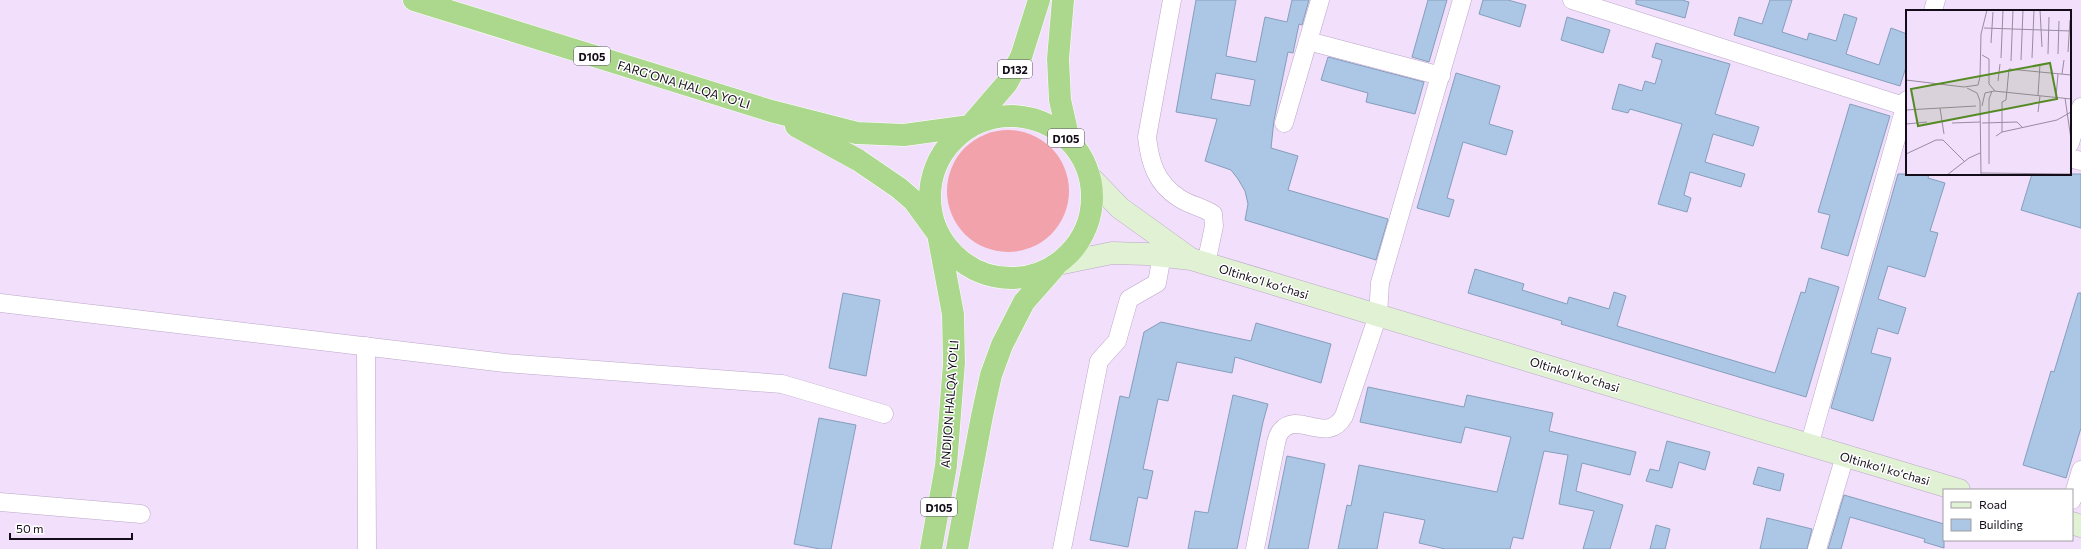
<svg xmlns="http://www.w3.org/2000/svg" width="2081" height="549" viewBox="0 0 2081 549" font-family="Commissioner,sans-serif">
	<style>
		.green { fill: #f2a2aa }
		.building { fill: #acc6e5; stroke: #859ebc; fill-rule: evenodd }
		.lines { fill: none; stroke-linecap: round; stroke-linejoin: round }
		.minor-casing { stroke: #bca7c8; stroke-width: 19 }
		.secondary-casing { stroke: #bca7c8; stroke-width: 23 }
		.trunk-casing { stroke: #fff; stroke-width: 23 }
		.minor { stroke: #fff; stroke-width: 18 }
		.secondary { stroke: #e0f1d4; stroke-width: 22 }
		.trunk { stroke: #acd88e; stroke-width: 22 }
		.labels { text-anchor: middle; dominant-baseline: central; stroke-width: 3; stroke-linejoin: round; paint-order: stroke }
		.shield { fill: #fff; stroke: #5a555d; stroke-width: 1 }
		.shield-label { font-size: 11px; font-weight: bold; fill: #140c18 }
		.street-label { font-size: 12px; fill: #140c18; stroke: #fff }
		.inset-road { fill: none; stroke: #998ba0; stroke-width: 1 }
		.view { fill: #558b24; fill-opacity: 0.15; stroke: #558b24; stroke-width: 2 }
		.inset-edge { fill: none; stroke: #140c18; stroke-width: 2 }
	</style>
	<rect width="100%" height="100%" fill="#f1dffb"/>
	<circle class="green" cx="1008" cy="191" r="61"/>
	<g class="building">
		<path d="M1196,0H1236L1226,56L1256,62L1265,17L1287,22L1292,0H1309L1302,25L1299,24L1293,53L1288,52L1274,120L1271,148L1298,156L1288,190L1388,219L1376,260L1245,220L1248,204L1245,191L1238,179L1231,170L1205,161L1217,119L1176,112ZM1216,73L1255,80L1250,106L1211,99Z"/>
		<path d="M1428,0H1447L1429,62L1412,57Z"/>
		<path d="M1483,0H1508L1526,5L1520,27L1479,14Z"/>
		<path d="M1636,0H1682L1689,2L1685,18L1636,4Z"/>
		<path d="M1770,0H1792L1782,32L1807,40L1809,33L1836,41L1844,14L1857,18L1846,54L1879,65L1891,28L1907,34V64L1900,86L1734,35L1739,17L1762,24Z"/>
		<path d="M1567,17L1610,30L1603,53L1561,40Z"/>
		<path d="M1656,43L1730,64L1715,114L1759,127L1753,146L1713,134L1705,162L1745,174L1741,187L1690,172L1684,195L1691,198L1687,212L1658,204L1682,124L1630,109L1628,113L1612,109L1619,84L1642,91L1645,81L1655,84L1662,60L1652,57Z"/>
		<path d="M1328,57L1424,82L1415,114L1366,102L1368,93L1321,80Z"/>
		<path d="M1456,73L1500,86L1489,124L1513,131L1506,155L1463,142L1447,198L1454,200L1449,217L1417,208Z"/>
		<path d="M1850,104L1890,116L1848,256L1821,248L1830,215L1818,212Z"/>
		<path d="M1898,174H1929L1928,178L1945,183L1930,231L1938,233L1925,277L1888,266L1878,299L1906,308L1898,334L1878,328L1871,353L1891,358L1873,421L1831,408Z"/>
		<path d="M2032,174H2081V228L2021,210Z"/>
		<path d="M1475,269L1524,284L1522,290L1567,304L1569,297L1609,309L1614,292L1626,296L1617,326L1775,373L1801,292L1805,293L1809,278L1839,287L1806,397L1561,324L1562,321L1468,293Z"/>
		<path d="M843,293L880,300L866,376L829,368Z"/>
		<path d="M2078,293H2081V428L2066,478L2023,465L2051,371L2054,372Z"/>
		<path d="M1161,322L1251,341L1256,323L1331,344L1321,383L1235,357L1232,373L1177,362L1168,401L1158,399L1143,469L1153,471L1147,499L1138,497L1128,547L1090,540L1120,396L1129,398L1144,332Z"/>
		<path d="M1368,387L1464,407L1467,395L1553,413L1549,431L1636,452L1630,475L1582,463L1576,491L1623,505L1610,549H1583L1594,511L1559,504L1568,455L1544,451L1523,539L1513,537L1510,549H1445L1419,543L1425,520L1384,512L1377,549H1338L1347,505L1351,506L1359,465L1497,492L1511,437L1465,427L1461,443L1360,422Z"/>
		<path d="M1233,395L1268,404L1263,422L1237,549H1188L1195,511L1208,513Z"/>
		<path d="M819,418L856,425L831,549H820L794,544Z"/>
		<path d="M1667,441L1710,452L1705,470L1679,462L1672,488L1646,481L1650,469L1659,471Z"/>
		<path d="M1287,456L1325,464L1308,549H1268Z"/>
		<path d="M1758,467L1784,474L1780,491L1753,484Z"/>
		<path d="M1844,495L1944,524V548L1924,542L1925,539L1850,517L1841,549H1828Z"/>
		<path d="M1767,518L1812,529L1807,549H1760Z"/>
		<path d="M1656,525L1670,529L1665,549H1650Z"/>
	</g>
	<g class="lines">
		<g class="minor-casing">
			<g id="minor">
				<path d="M1172,0L1147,137C1150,163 1156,183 1179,198C1189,205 1202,207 1213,214L1214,226L1206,264"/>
				<path d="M1572,0L1907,107"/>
				<path d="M1933,11L1936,0"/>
				<path d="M1308,41L1441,76"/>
				<path d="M1284,123L1320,0"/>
				<path d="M2070,143L2081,107"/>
				<path d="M2070,158L2081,161"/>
				<path d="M0,303L505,363L782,384L884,414"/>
				<path d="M366,346L367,549"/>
				<path d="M1809,446L1907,100"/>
				<path d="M2072,500L2081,470"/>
				<path d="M0,502L141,514"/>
				<path d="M1062,549L1099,361L1117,341L1129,299L1157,283L1164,244"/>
				<path d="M1255,549L1276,443C1277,439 1278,434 1281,431C1298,410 1327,446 1344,416L1378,315L1380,283L1462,0"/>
				<path d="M1817,549L1845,456"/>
			</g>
		</g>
		<g class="secondary-casing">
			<g id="secondary">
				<path d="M1090,177L1120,208L1188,257"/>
				<path d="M1058,264L1112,253L1147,254L1191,259L1959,490"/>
				<path d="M2072,523L2081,526"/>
			</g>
		</g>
		<g class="trunk-casing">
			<g id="trunk">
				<path d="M414,0L771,111L857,133L904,135L970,126L1007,83L1021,57L1039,0"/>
				<path d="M1063,0L1058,59L1060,100L1069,140"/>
				<circle cx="1011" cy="197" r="81"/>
				<path d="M796,126L858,160L899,188L914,201L938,234L953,314L954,363L946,466L931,549"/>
				<path d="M957,549L982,416L991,375L1002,345L1024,302L1054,268"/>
			</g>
		</g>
		<use href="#minor" class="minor"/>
		<use href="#secondary" class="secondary"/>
		<use href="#trunk" class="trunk"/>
	</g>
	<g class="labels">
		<g class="shield">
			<rect x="574" y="47" width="36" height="18" rx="3"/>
			<rect x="998" y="60" width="34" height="18" rx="3"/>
			<rect x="1048" y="129" width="36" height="18" rx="3"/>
			<rect x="921" y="498" width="36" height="18" rx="3"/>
		</g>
		<g class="shield-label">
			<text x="592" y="56">D105</text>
			<text x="1015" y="69">D132</text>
			<text x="1066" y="138">D105</text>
			<text x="939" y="507">D105</text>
		</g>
		<g class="street-label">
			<text transform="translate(684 84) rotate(17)">FARG‘ONA HALQA YO‘LI</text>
			<text transform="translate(1264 281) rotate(17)">Oltinkoʻl koʻchasi</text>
			<text transform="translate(1575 374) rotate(17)">Oltinkoʻl koʻchasi</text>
			<text transform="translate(949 404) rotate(-86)">ANDIJON HALQA YO‘LI</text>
			<text transform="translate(1885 468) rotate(16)">Oltinkoʻl koʻchasi</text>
		</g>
	</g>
	<g transform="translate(1906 10)">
		<rect width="165" height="165" fill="#f1dffb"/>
		<path class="inset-road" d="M134,0L136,37M78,18L165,21M85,33L87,2M162,42L164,10M142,44L143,7M152,44L153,11M76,45L83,49V74L89,81M95,48L97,0M126,48L128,0M115,50L117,0M105,51L107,0M156,64L158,50M0,70L58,77L72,75L74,67L75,24L81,0M92,71L94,54M61,78L71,83L74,91L75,165M79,83L88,81L165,89M132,85L134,54M150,87L152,64M159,88L165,129M76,96L79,83M34,98L38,124M0,100L70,96M132,102L134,86M46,113L74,112M76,113L111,112L116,117M0,114L21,112M96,122V92L100,90L103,59L165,65M90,126L96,122L151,110L165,102M0,144L30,130H37L58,151M83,154V89L86,81M75,163L165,164M41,165L63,148L74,143"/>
		<path class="view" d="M144,53L151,89L12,116L5,79Z"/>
		<rect width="165" height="165" class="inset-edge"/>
	</g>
	<rect x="1943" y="489" width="130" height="52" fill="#ffffff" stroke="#a19ea3"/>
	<rect x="1951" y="502" width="20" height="6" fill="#e0f1d4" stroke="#a19ea3"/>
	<text x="1979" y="509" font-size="12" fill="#140c18">Road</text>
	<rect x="1951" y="519" width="20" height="12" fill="#acc6e5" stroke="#a19ea3"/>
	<text x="1979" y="529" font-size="12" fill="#140c18">Building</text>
	<path d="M10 533v6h122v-6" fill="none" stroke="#140c18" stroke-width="2"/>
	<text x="16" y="533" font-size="12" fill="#140c18" stroke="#ffffff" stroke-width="3" paint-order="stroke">50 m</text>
</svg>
